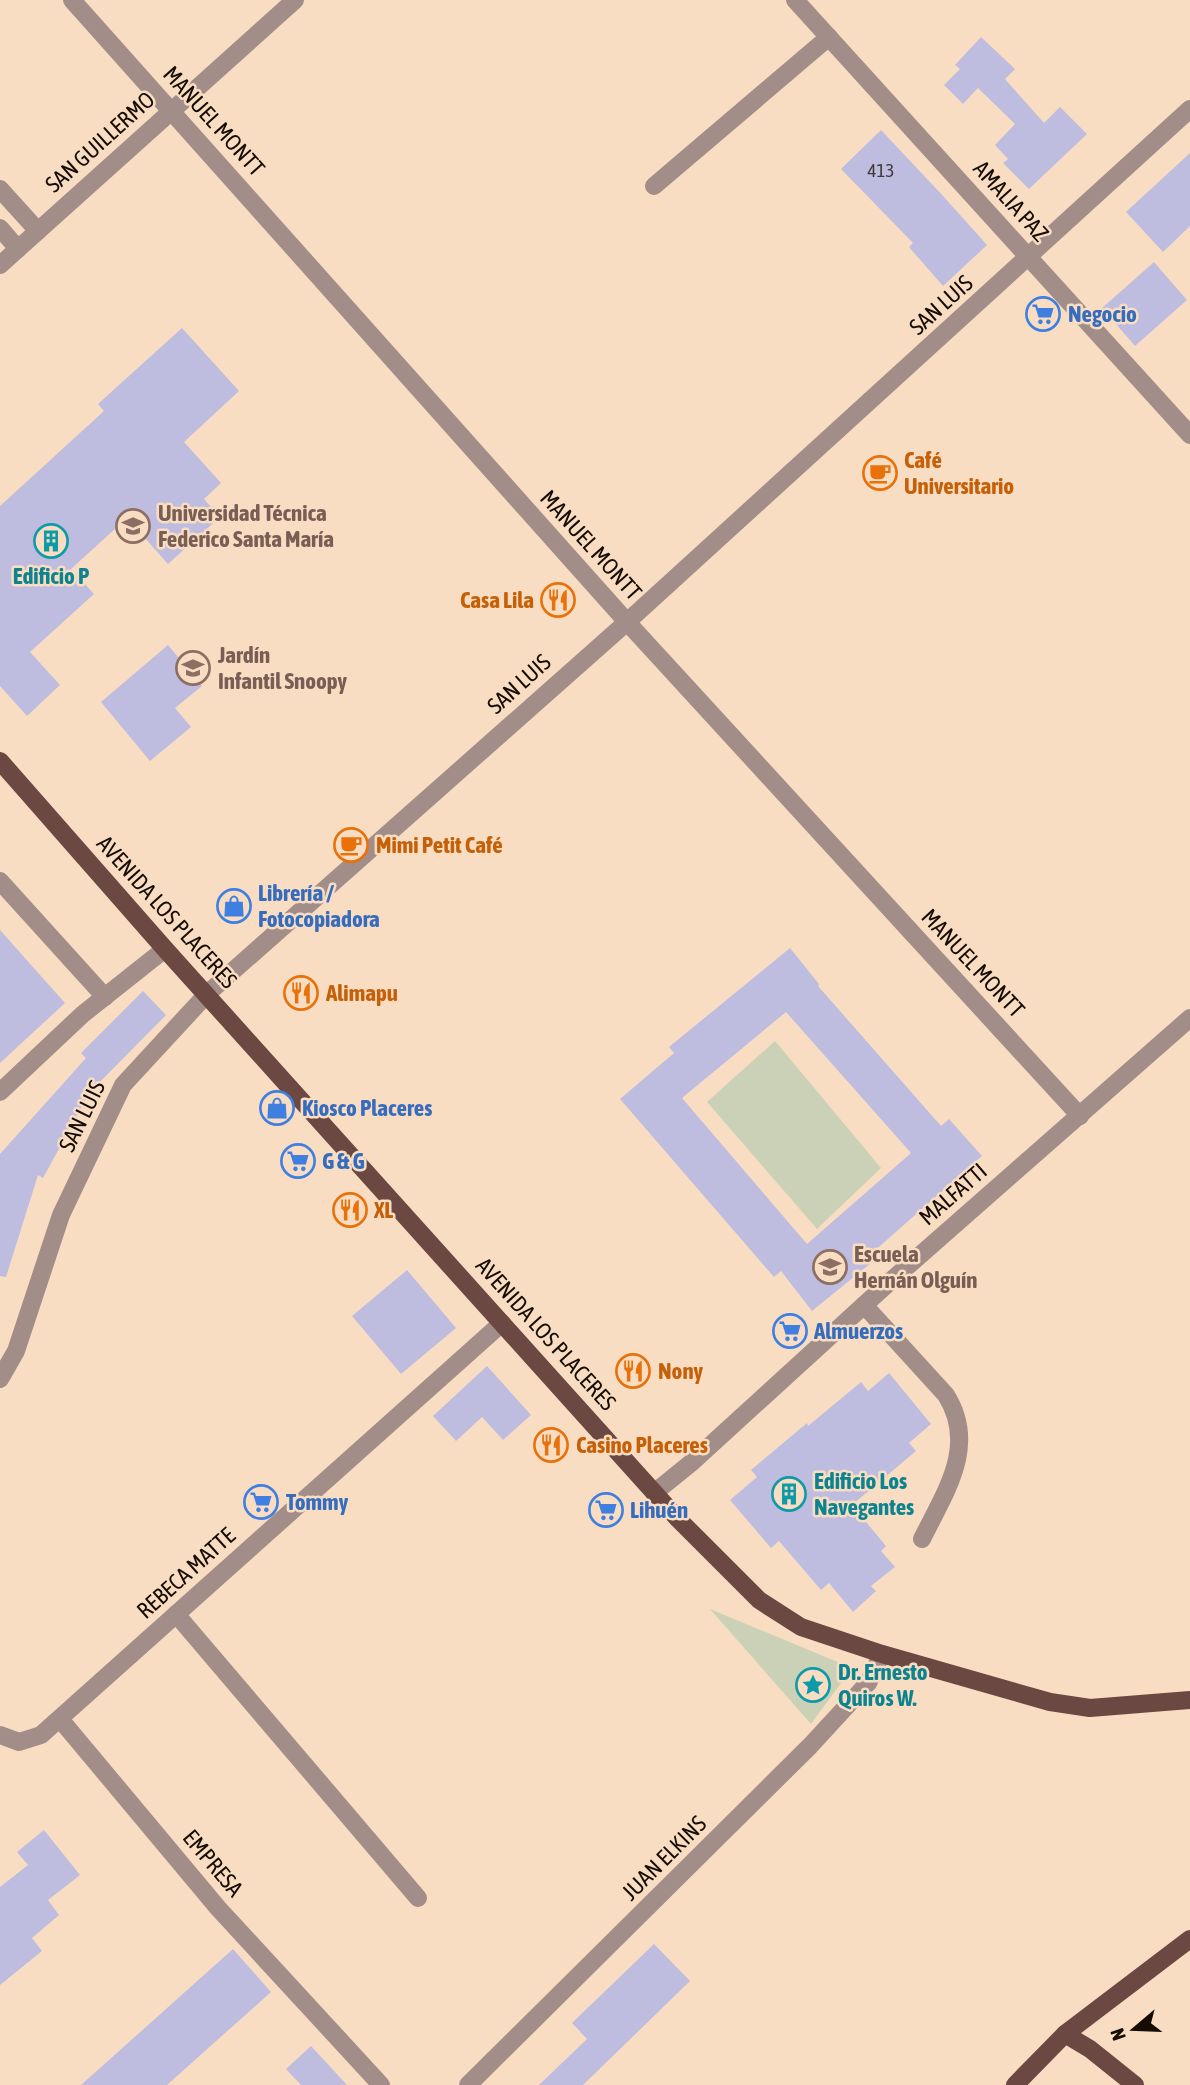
<svg xmlns="http://www.w3.org/2000/svg" width="1190" height="2085" viewBox="0 0 1190 2085" font-family="'Asap Condensed',sans-serif">
	<style>
		.green { fill: #cad1b6 }
		.building { fill: #bfbddf; fill-rule: evenodd }
		.lines { fill: none; stroke-linecap: round; stroke-linejoin: round }
		.minor { stroke: #a38d89; stroke-width: 18 }
		.major { stroke: #6c4842; stroke-width: 18 }
		.labels { text-anchor: middle; dominant-baseline: central; stroke-width: 5; stroke-linejoin: round; paint-order: stroke }
		.number-label { font-size: 19px; fill: #40383b }
		.street-label { font-size: 23px; fill: #150c04; stroke: #f9ddc2 }
		.shop-label { font-size: 23px; font-weight: bold; fill: #366cbe; stroke: #f9ddc2; text-anchor: start }
		.food-label { font-size: 23px; font-weight: bold; fill: #c56008; stroke: #f9ddc2; text-anchor: start }
		.education-label { font-size: 23px; font-weight: bold; fill: #785e54; stroke: #f9ddc2; text-anchor: start }
		.culture-label { font-size: 23px; font-weight: bold; fill: #0d838f; stroke: #f9ddc2; text-anchor: start }
	</style>
	<rect width="100%" height="100%" fill="#f9ddc2"/>
	<g class="green">
		<path d="M775,1041L881,1168L817,1229L707,1102Z"/>
		<path d="M710,1609L852,1668L811,1724Z"/>
	</g>
	<g class="building">
		<path d="M981,37L1015,69L1005,79L1044,123L1060,107L1087,134L1029,189L1003,163L1008,159L995,145L1015,124L978,88L963,104L944,85L960,69L955,65Z"/>
		<path d="M881,130L944,197L987,245L943,286L909,247L913,243L841,169Z"/>
		<path d="M1190,153V226L1163,252L1126,212Z"/>
		<path d="M1154,262L1187,300L1135,346L1102,308Z"/>
		<path d="M182,328L239,391L184,442L221,483L204,499L220,517L168,564L127,518L71,569L94,594L30,652L60,685L27,716L0,686V506L104,411L98,404Z"/>
		<path d="M168,645L202,686L175,708L191,727L150,761L101,702Z"/>
		<path d="M0,930L65,1003L0,1063Z"/>
		<path d="M790,948L819,984L818,986L941,1126L949,1119L982,1156L872,1253L876,1259L812,1311L781,1271L774,1277L620,1099L674,1053L669,1047ZM786,1012L911,1153L807,1244L682,1098Z"/>
		<path d="M143,991L166,1015L90,1092L43,1178L38,1175L6,1277L0,1276V1154L86,1058L81,1053Z"/>
		<path d="M407,1270L456,1328L401,1374L352,1316Z"/>
		<path d="M487,1366L531,1415L503,1440L482,1417L456,1441L433,1416Z"/>
		<path d="M889,1373L931,1424L909,1443L916,1451L852,1505L886,1546L881,1551L895,1567L871,1586L876,1591L853,1612L829,1583L821,1590L779,1541L771,1548L730,1500L757,1477L751,1470L807,1423L808,1426L861,1382L868,1391Z"/>
		<path d="M44,1830L80,1875L48,1900L59,1915L32,1938L42,1951L0,1985V1887L28,1865L17,1852Z"/>
		<path d="M654,1944L690,1981L583,2085H539L587,2039L572,2023Z"/>
		<path d="M233,1949L271,1992L167,2085H81Z"/>
		<path d="M311,2046L347,2085H301L286,2069Z"/>
	</g>
	<g class="lines">
		<g class="minor">
			<path d="M72,0L627,622L1080,1116"/>
			<path d="M795,0L1190,435"/>
			<path d="M654,186L829,37"/>
			<path d="M0,189L38,231"/>
			<path d="M0,228L18,249"/>
			<path d="M0,265L295,0"/>
			<path d="M0,881L105,997"/>
			<path d="M0,1092L83,1014L165,949"/>
			<path d="M864,1305L946,1395C978,1446 945,1492 922,1539"/>
			<path d="M0,1379L16,1351L61,1215L123,1085L207,994L627,622L1190,109"/>
			<path d="M654,1493L691,1463L885,1286L1190,1018"/>
			<path d="M176,1614L418,1898"/>
			<path d="M60,1719L218,1908L381,2085"/>
			<path d="M0,1735L19,1742L41,1735L502,1323"/>
			<path d="M468,2085L810,1746L868,1683L882,1654"/>
		</g>
		<g class="major">
			<path d="M0,761L165,949L678,1519L759,1600L801,1627L882,1654L1050,1702L1090,1708L1190,1700"/>
			<path d="M1065,2034L1090,2049L1135,2085"/>
			<path d="M1015,2085L1065,2034L1190,1939"/>
		</g>
	</g>
	<defs>
		<g id="supermarket-ring" transform="scale(1.75)"><circle r="9.5" fill="#f9ddc2" stroke="#3f7fe0" stroke-width="1.5"/><path d="M-6-5.5h2.5l.6 2H6L4.5 2H-2.5L-4.4-4H-6ZM-1.5 3.2a1.3 1.3 0 1 0 .1 0ZM3 3.2a1.3 1.3 0 1 0 .1 0Z" fill="#3f7fe0"/></g>
		<g id="cafe-ring" transform="scale(1.75)"><circle r="9.5" fill="#f9ddc2" stroke="#e8710a" stroke-width="1.5"/><path d="M-5.5-4.5H6V0H3Q3 3.5 0 3.5H-2.5Q-5.5 3.5-5.5 0ZM3-3.2v2h1.7v-2ZM-6 4.5H4V6H-6Z" fill="#e8710a"/></g>
		<g id="university-ring" transform="scale(1.75)"><circle r="9.5" fill="#f9ddc2" stroke="#8d6e63" stroke-width="1.5"/><path d="M0-5L7-2L0 1L-7-2ZM-4 1L0 2.5L4 1V4Q0 6-4 4Z" fill="#8d6e63"/></g>
		<g id="building-ring" transform="scale(1.75)"><circle r="9.5" fill="#f9ddc2" stroke="#0f9aa8" stroke-width="1.5"/><path d="M-4-6H4V6H1V3H-1V6H-4ZM-2.5-4.3h1.7v1.8h-1.7ZM.8-4.3h1.7v1.8H.8ZM-2.5-1h1.7V.8h-1.7ZM.8-1h1.7V.8H.8Z" fill="#0f9aa8"/></g>
		<g id="restaurant-ring" transform="scale(1.75)"><circle r="9.5" fill="#f9ddc2" stroke="#e8710a" stroke-width="1.5"/><path d="M-5-6h1v4h1v-4h1v4h1v-4h1v5L-1.5 .5V6h-2V.5L-5-1ZM5-6V6H3V1.5H1.5Q1.5-4 5-6Z" fill="#e8710a"/></g>
		<g id="school-ring" transform="scale(1.75)"><circle r="9.5" fill="#f9ddc2" stroke="#8d6e63" stroke-width="1.5"/><path d="M0-5L7-2L0 1L-7-2ZM-4 1L0 2.5L4 1V4Q0 6-4 4Z" fill="#8d6e63"/></g>
		<g id="shop-ring" transform="scale(1.75)"><circle r="9.5" fill="#f9ddc2" stroke="#3f7fe0" stroke-width="1.5"/><path d="M-5-2.5h2.3a2.7 3.5 0 0 1 5.4 0H5L5.5 6h-11ZM-1.5-2.5h3a1.5 2.3 0 0 0-3 0Z" fill="#3f7fe0"/></g>
		<g id="sight-ring" transform="scale(1.75)"><circle r="9.5" fill="#f9ddc2" stroke="#0f9aa8" stroke-width="1.5"/><path d="M0-6L1.8-2.2L6-1.7L2.9 1.2L3.7 5.4L0 3.3L-3.7 5.4L-2.9 1.2L-6-1.7L-1.8-2.2Z" fill="#0f9aa8"/></g>
	</defs>
	<g fill-rule="evenodd">
		<use href="#supermarket-ring" x="1043" y="314"/>
		<use href="#cafe-ring" x="880" y="473"/>
		<use href="#university-ring" x="133" y="526"/>
		<use href="#building-ring" x="51" y="541"/>
		<use href="#restaurant-ring" x="558" y="600"/>
		<use href="#school-ring" x="193" y="668"/>
		<use href="#cafe-ring" x="351" y="845"/>
		<use href="#shop-ring" x="234" y="906"/>
		<use href="#restaurant-ring" x="301" y="993"/>
		<use href="#shop-ring" x="277" y="1108"/>
		<use href="#supermarket-ring" x="298" y="1161"/>
		<use href="#restaurant-ring" x="350" y="1210"/>
		<use href="#school-ring" x="830" y="1267"/>
		<use href="#supermarket-ring" x="790" y="1331"/>
		<use href="#restaurant-ring" x="633" y="1371"/>
		<use href="#restaurant-ring" x="551" y="1445"/>
		<use href="#building-ring" x="789" y="1494"/>
		<use href="#supermarket-ring" x="261" y="1502"/>
		<use href="#supermarket-ring" x="606" y="1510"/>
		<use href="#sight-ring" x="813" y="1685"/>
	</g>
	<g class="labels">
		<g class="number-label">
			<text x="881" y="170">413</text>
		</g>
		<g class="street-label">
			<text transform="translate(214 121) rotate(48)">MANUEL MONTT</text>
			<text transform="translate(100 142) rotate(-42)">SAN GUILLERMO</text>
			<text transform="translate(1011 201) rotate(48)">AMALIA PAZ</text>
			<text transform="translate(941 305) rotate(-42)">SAN LUIS</text>
			<text transform="translate(591 545) rotate(48)">MANUEL MONTT</text>
			<text transform="translate(519 684) rotate(-42)">SAN LUIS</text>
			<text transform="translate(167 912) rotate(48)">AVENIDA LOS PLACERES</text>
			<text transform="translate(973 963) rotate(47)">MANUEL MONTT</text>
			<text transform="translate(82 1116) rotate(-64)">SAN LUIS</text>
			<text transform="translate(953 1194) rotate(-41)">MALFATTI</text>
			<text transform="translate(546 1334) rotate(48)">AVENIDA LOS PLACERES</text>
			<text transform="translate(186 1573) rotate(-42)">REBECA MATTE</text>
			<text transform="translate(664 1858) rotate(-45)">JUAN ELKINS</text>
			<text transform="translate(213 1863) rotate(50)">EMPRESA</text>
		</g>
		<g class="shop-label">
			<text x="1068" y="314">Negocio</text>
			<text x="258" y="893">Librería /<tspan x="258" dy="26">Fotocopiadora</tspan></text>
			<text x="302" y="1108">Kiosco Placeres</text>
			<text x="322" y="1161">G &amp; G</text>
			<text x="814" y="1331">Almuerzos</text>
			<text x="286" y="1502">Tommy</text>
			<text x="630" y="1510">Lihuén</text>
		</g>
		<g class="food-label">
			<text x="904" y="460">Café<tspan x="904" dy="26">Universitario</tspan></text>
			<text x="534" y="600" text-anchor="end">Casa Lila</text>
			<text x="376" y="845">Mimi Petit Café</text>
			<text x="326" y="993">Alimapu</text>
			<text x="374" y="1210">XL</text>
			<text x="658" y="1371">Nony</text>
			<text x="576" y="1445">Casino Placeres</text>
		</g>
		<g class="education-label">
			<text x="158" y="513">Universidad Técnica<tspan x="158" dy="26">Federico Santa María</tspan></text>
			<text x="218" y="655">Jardín<tspan x="218" dy="26">Infantil Snoopy</tspan></text>
			<text x="854" y="1254">Escuela<tspan x="854" dy="26">Hernán Olguín</tspan></text>
		</g>
		<g class="culture-label">
			<text x="51" y="576" text-anchor="middle">Edificio P</text>
			<text x="814" y="1481">Edificio Los<tspan x="814" dy="26">Navegantes</tspan></text>
			<text x="838" y="1672">Dr. Ernesto<tspan x="838" dy="26">Quiros W.</tspan></text>
		</g>
	</g>
	<g transform="translate(1134 2029) rotate(251)" stroke="#f9ddc2" stroke-width="5" paint-order="stroke">
	<path d="M0-5L12 26L0 18L-12 26Z" fill="#150c04"/>
	<text y="-10" font-size="19" font-weight="bold" text-anchor="middle" fill="#150c04">N</text>
	</g>
</svg>
